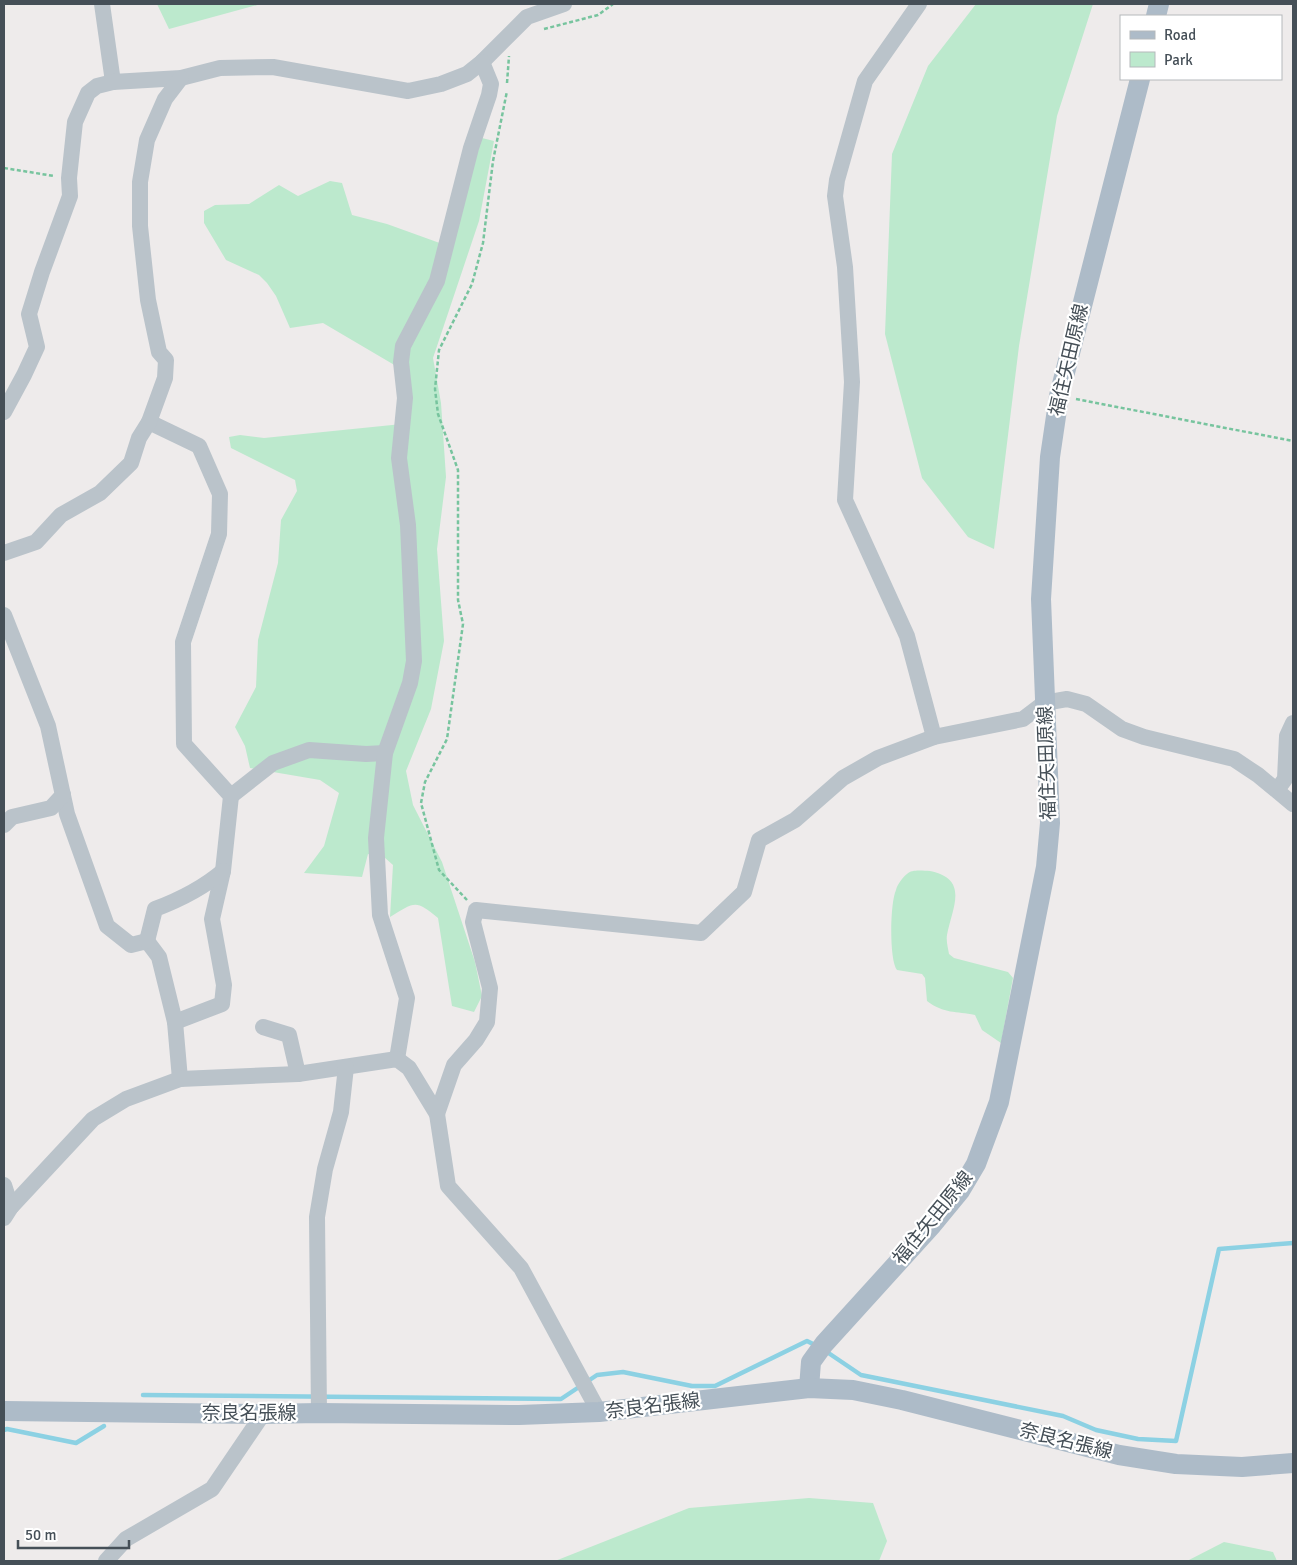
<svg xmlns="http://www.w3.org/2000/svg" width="1297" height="1565" viewBox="0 0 1297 1565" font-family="Signika,'Noto Sans JP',sans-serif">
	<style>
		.green { fill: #bce9cd }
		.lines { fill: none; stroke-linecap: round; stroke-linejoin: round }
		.stream { stroke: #8cd1e3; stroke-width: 4.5 }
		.path { stroke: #77c49e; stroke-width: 2.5; stroke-dasharray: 4 2.5; stroke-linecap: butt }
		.minor { stroke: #bac3ca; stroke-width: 16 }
		.major { stroke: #adbbc8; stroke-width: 20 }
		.labels { text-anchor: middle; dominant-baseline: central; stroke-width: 4.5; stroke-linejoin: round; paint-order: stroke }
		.street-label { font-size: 19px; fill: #454f57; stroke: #fff }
	</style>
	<rect width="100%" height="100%" fill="#eeebeb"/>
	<g class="green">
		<path d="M157,4H261L169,29Z"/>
		<path d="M976,4H1093L1057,116L1019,346L994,549L968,537L922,478L885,334L892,154L928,66Z"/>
		<path d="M482,138L494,141L479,221L433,358L441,403L446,477L437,549L444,641L431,709L406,771L413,805L442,862L475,962L482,996L474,1012L452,1006L438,918C415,899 415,902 390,917L393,865L384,857L368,854L362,877L304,873L324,846L339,793L320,780L250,768L245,746L235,727L256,687L258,640L278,563L281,520L297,491L295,480L231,448L229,437L240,435L264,438L402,424L408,373L323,323L290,328L276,296L267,283L259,275L226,260L204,223V211L215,205L249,204L279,185L298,196L330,181L342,183L352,215L387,224L448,246Z"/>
		<path d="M930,871C970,879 952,908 947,935C946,941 948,948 949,954L954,958L1008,972L1013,978L1001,1043L982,1030L975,1015C956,1011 944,1014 927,1001L925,978L922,974L897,970C889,960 890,903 896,890C897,885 903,877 907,874C912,869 923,871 930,871Z"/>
		<path d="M809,1498L873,1503L887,1541L879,1561H555L689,1508Z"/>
		<path d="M1224,1542L1273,1552L1277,1561H1187Z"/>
	</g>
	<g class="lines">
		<g class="stream">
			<path d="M824,1350L861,1375L1063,1416L1096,1430L1138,1439L1176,1441L1219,1249L1293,1243"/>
			<path d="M143,1395L561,1399L597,1375L623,1372L692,1386H715L807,1341L815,1345"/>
			<path d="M4,1430L7,1429L76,1443L104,1426"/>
		</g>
		<g class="path">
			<path d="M544,29L598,15L613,4"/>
			<path d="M507,83L509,56"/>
			<path d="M4,168L54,176"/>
			<path d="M1076,399L1293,441"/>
			<path d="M467,900L439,870L421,803L425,782L447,739L463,624L458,600V470L438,414L435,389L439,350L472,284L483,243L493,161L507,91"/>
		</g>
		<g class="minor">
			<path d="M102,4L113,82"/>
			<path d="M919,4L865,81L837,180L835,196L845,267L852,382L845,500L907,636L934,737"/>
			<path d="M4,412L24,375L37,347L29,314L42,272L70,196L69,178L75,122L88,93L97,86L113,82L181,78L220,68L273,67L408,91L441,84L467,74L482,62L527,17L564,4"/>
			<path d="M149,422L199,446L220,494L219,534L183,642L184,744L231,796L223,871L212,919L224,985L222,1004L175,1022"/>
			<path d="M4,553L36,542L61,515L100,493L131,463L139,438L149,422L165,378L166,360L159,352L148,300L140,226V182L147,140L165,99L181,78"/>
			<path d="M4,615L48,726L67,814L107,926L131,945L147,941L159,957L175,1022L180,1079"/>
			<path d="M1277,790L1285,779L1287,736L1293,723"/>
			<path d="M231,796L273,763L309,750L366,754L385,753"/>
			<path d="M4,825L12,817L51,808L63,795"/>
			<path d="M147,941L155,909C179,900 203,888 223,871"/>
			<path d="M263,1027L289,1035L298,1074"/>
			<path d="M397,1059L407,998L380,915L376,838L385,753L410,683L414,661L408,525L399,458L405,398L401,362L403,346L437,281L471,148L489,95L491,84L482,62"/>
			<path d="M437,1114L454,1065L476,1040L487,1022L490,988L473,922L476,910L701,933L744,892L759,840L795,820L843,778L878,758L934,737L1023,719L1044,703L1067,699L1086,704L1122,729L1144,737L1234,759L1258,775L1293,804"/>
			<path d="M4,1185L11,1207"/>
			<path d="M4,1218L11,1207L93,1119L126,1099L180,1079L298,1074L397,1059L409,1068L437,1114L448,1186L521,1268L599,1412"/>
			<path d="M319,1413L317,1217L325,1169L341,1112L346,1067"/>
			<path d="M106,1561L126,1539L212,1489L263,1414"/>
		</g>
		<g class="major">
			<path d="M1156,16L1159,4"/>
			<path d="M809,1388L811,1362L824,1344L932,1225L960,1191L976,1164L999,1102L1046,867L1050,823L1041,599L1050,457L1059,396L1140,79"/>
			<path d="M4,1411L263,1414L319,1413L519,1415L599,1412L809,1388L853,1390L902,1400L1119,1455L1176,1464L1242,1467L1293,1463"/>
		</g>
	</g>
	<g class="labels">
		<g class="street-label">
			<text transform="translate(1069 360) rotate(-77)">福住矢田原線</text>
			<text transform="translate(1047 763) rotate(-92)">福住矢田原線</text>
			<text transform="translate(933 1218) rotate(-51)">福住矢田原線</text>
			<text transform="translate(653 1406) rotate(-7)">奈良名張線</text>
			<text x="249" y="1413">奈良名張線</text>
			<text transform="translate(1066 1441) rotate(14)">奈良名張線</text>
		</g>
	</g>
	<rect width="1297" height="1565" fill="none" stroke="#454f57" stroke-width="10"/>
	<rect x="1120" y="15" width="162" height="65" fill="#ffffff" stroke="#b5b9bc"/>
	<rect x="1130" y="31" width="25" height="8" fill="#adbbc8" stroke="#b5b9bc"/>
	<text x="1164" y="40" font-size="15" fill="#454f57">Road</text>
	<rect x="1130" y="52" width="25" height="15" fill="#bce9cd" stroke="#b5b9bc"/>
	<text x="1164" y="65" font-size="15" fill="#454f57">Park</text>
	<path d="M18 1540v8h111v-8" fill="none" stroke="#454f57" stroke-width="2.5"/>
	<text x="25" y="1540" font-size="15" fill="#454f57" stroke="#ffffff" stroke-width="4" paint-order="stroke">50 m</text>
</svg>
